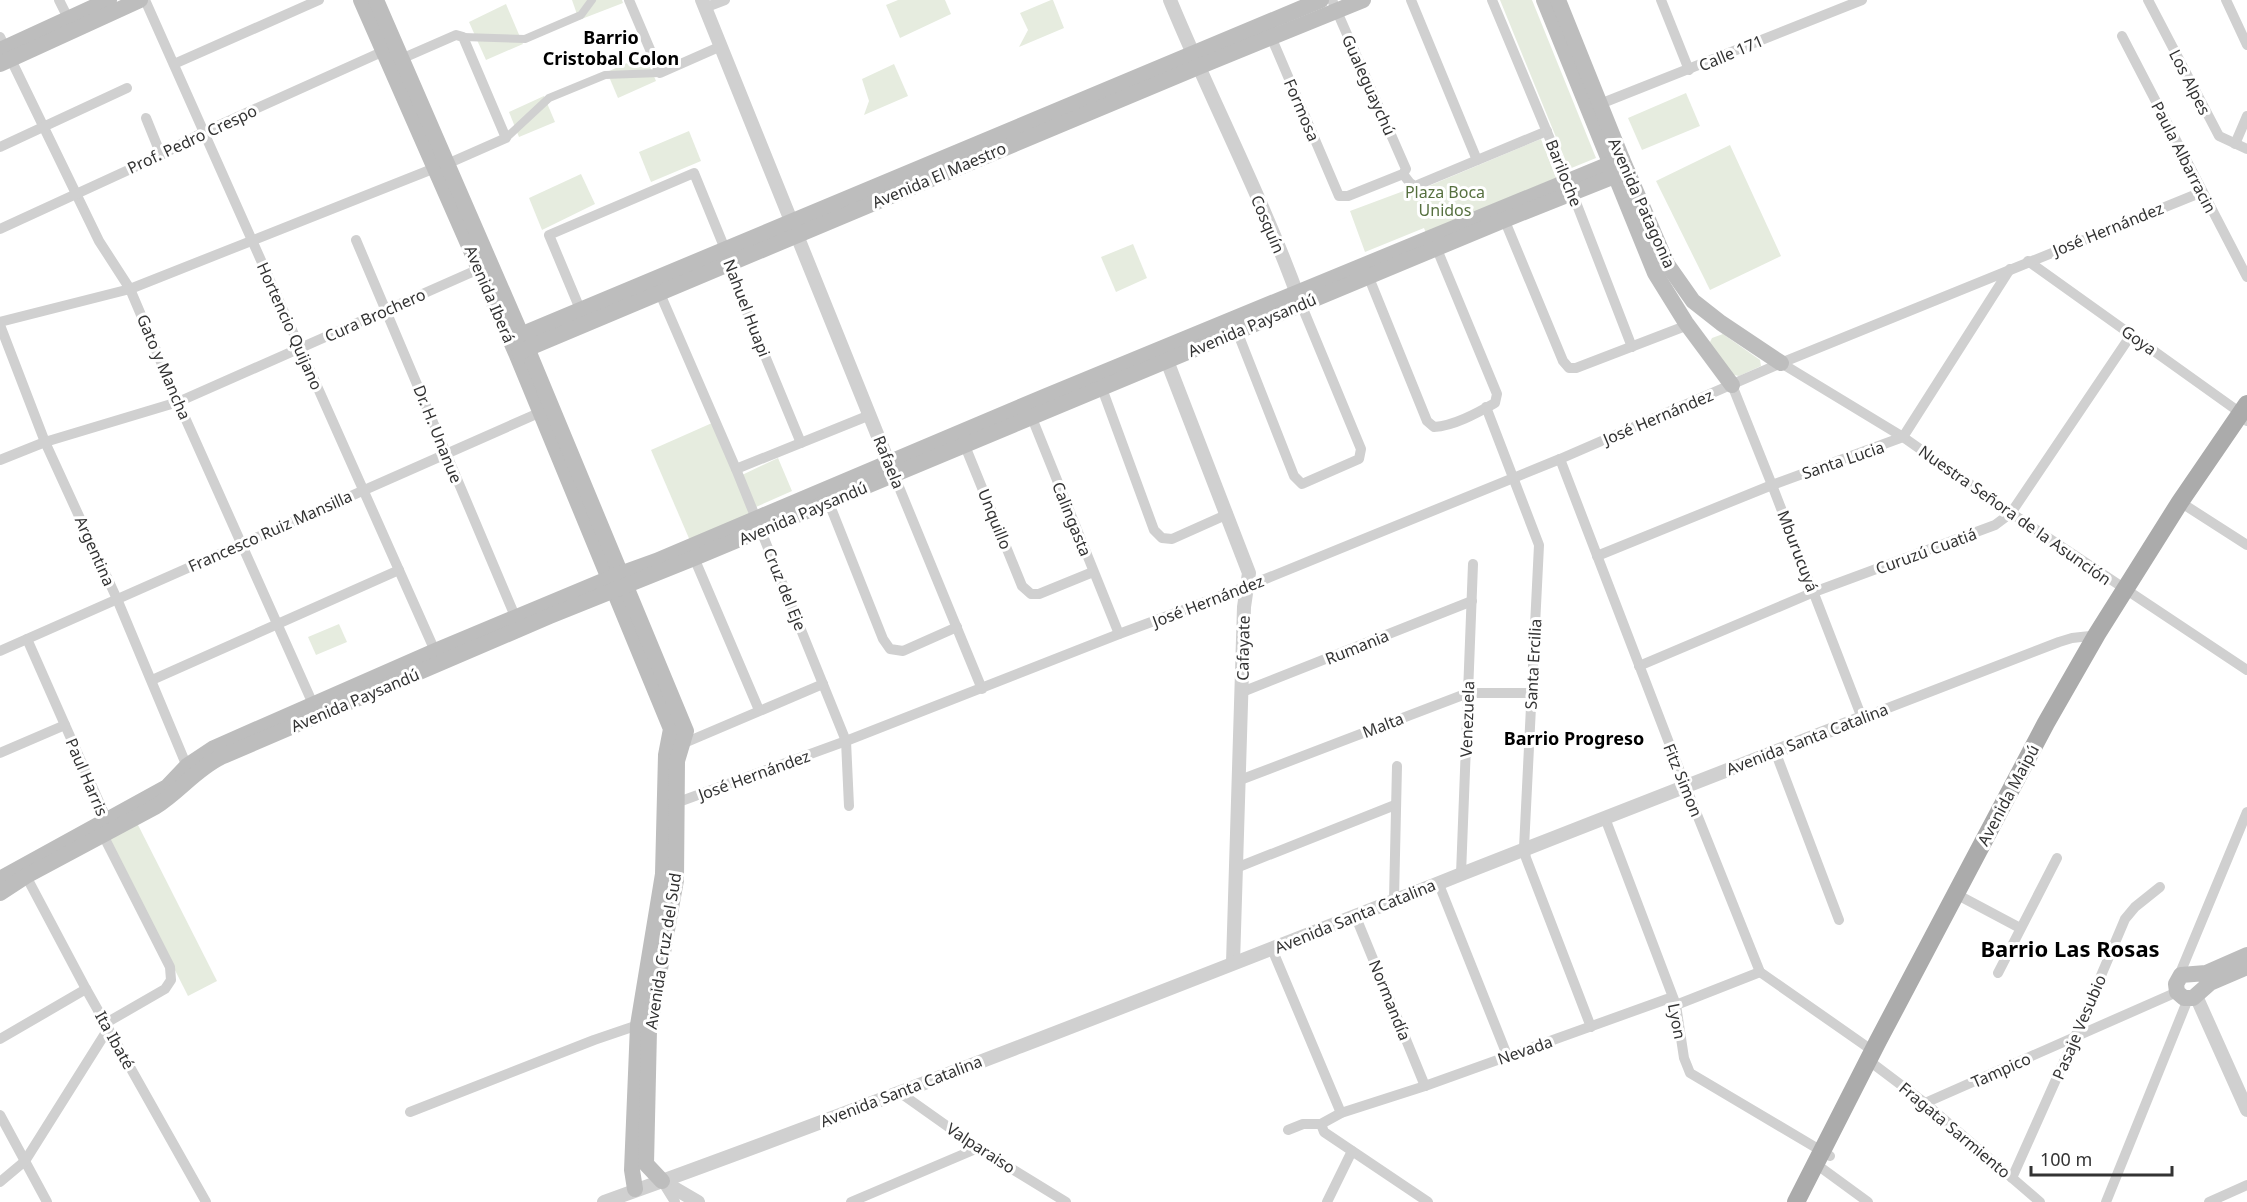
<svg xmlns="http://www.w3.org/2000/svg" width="2247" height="1202" viewBox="0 0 2247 1202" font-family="'Noto Sans',sans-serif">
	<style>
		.green { fill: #e6ecdf }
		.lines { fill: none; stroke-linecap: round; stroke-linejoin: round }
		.pedestrian { stroke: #d0d0d0; stroke-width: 8 }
		.minor { stroke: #d0d0d0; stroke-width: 10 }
		.tertiary { stroke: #d0d0d0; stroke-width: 14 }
		.secondary { stroke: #bdbdbd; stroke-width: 16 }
		.primary { stroke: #ababab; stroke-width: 18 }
		.labels { text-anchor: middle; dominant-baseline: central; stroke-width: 6; stroke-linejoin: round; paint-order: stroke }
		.street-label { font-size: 16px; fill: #333; stroke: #fff }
		.park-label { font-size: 16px; fill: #56703f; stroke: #fff }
		.neighbourhood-label { font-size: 18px; font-weight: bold; fill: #000; stroke: #fff }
		.district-label { font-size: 22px; font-weight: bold; fill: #000; stroke: #fff }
	</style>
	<rect width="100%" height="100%" fill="#fff"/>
	<g class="green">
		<path d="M572,0H622L623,3L579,20Z"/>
		<path d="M898,0H945L951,14L900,38L886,5Z"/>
		<path d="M1051,0H1053L1064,28L1019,47L1028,30L1020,13Z"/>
		<path d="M1500,0H1532L1596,158L1569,169Z"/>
		<path d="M506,4L523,44L486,60L469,22Z"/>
		<path d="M645,55L656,81L618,98L607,72Z"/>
		<path d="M894,64L908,96L864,115L869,101L862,79Z"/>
		<path d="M1686,93L1700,126L1642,150L1628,118Z"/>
		<path d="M544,96L555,122L519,137L509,112Z"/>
		<path d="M689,131L701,161L651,182L639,152Z"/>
		<path d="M1541,139L1556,178L1426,233L1424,228L1365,252L1350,211L1409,189L1412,193Z"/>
		<path d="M1730,145L1781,256L1710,290L1656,181Z"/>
		<path d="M581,174L595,204L542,230L529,198Z"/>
		<path d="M1133,244L1147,278L1116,292L1101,257Z"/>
		<path d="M1723,334L1760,360L1761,366L1739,376L1729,374L1709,344L1712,338Z"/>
		<path d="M712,423L753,516L691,543L651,450Z"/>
		<path d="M778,458L792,491L756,507L742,475Z"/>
		<path d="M339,624L347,642L316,655L308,637Z"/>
		<path d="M137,823L217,981L188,996L109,839Z"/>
	</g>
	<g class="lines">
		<g class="pedestrian">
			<path d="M463,37L525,39L581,15L592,0"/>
			<path d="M506,138L549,98L605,75L660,73"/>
		</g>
		<g class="minor">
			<path d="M59,0L68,18"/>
			<path d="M145,0L435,651"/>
			<path d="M629,0L660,73L719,47"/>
			<path d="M1411,0L1477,160"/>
			<path d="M1492,0L1572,192L1632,347"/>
			<path d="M1661,0L1689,70"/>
			<path d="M2148,0L2219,136L2247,149"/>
			<path d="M2226,0L2247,45"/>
			<path d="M704,8L725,0"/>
			<path d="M1269,32L1339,196H1348L1403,174L1406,169L1332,0"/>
			<path d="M2122,36L2247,277"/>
			<path d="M0,37L99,241L130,289L178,402L313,704"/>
			<path d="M401,59L456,35L463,37L506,138L447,164"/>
			<path d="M174,64L319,0"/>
			<path d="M1600,104L1862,0"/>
			<path d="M146,118L161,155"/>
			<path d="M2235,144L2247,116"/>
			<path d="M0,147L127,88"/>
			<path d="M1403,174L1410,183L1415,186L1547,131"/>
			<path d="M1502,214L1563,361L1569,368H1576L1688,325"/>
			<path d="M0,229L161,155L204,132L384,51"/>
			<path d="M356,240L517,621"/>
			<path d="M2028,261L2242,414L2247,421"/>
			<path d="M1367,273L1427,421L1434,427C1454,426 1477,413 1495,403L1497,394L1434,242"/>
			<path d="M658,289L736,469L846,741L849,806"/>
			<path d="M580,309L549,235L694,173L725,249L727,264L801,443"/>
			<path d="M0,322L130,289L435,168"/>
			<path d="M0,325L45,442L117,599L188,769"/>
			<path d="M1235,326L1294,476L1302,484L1359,459L1361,449L1301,304"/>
			<path d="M1781,363L1903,437L2011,513L2247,670"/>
			<path d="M1100,383L1154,530L1162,538L1172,539L1228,514"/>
			<path d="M1732,385L1772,485L1862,718L2059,642L2072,638L2099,635"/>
			<path d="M1486,407L1539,545L1524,848L1526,858L1591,1027"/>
			<path d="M1030,413L1119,634"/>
			<path d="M963,441L1022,586L1031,594H1039L1093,572"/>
			<path d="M1560,459L1686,787L1760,972L1873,1051"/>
			<path d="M0,460L45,442L178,402L479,269"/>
			<path d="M736,469L870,415"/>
			<path d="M894,475L982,689"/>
			<path d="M827,498L883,639L890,649L903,651L957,627"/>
			<path d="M2180,502L2247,545"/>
			<path d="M692,553L759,710"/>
			<path d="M1597,556L1772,485L1903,437L2010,269"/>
			<path d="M27,639L107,820L103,835L170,967L171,980L165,989L106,1023"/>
			<path d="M0,651L541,412"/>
			<path d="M1639,666L1814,592L1995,525L2011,513L2131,335"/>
			<path d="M152,680L399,570"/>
			<path d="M1242,692L1472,601"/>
			<path d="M682,744L823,684"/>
			<path d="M1775,751L1839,920"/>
			<path d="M0,753L65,725"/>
			<path d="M1240,780L1468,693H1531"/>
			<path d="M673,804L846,741L1119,634L1248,586L1560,459L1781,363L2202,192"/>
			<path d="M1605,818L1676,1005L1684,1058L1690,1073L1830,1156"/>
			<path d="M1236,868L1395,805"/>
			<path d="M1461,874L1473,564"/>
			<path d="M26,876L86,989L206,1202"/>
			<path d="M1438,882L1507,1055"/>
			<path d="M1956,894L2020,928"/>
			<path d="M1394,899L1397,766"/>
			<path d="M1355,915L1425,1086"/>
			<path d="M1272,949L1341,1113"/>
			<path d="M1998,973L2057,858"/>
			<path d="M2178,978L2247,812"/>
			<path d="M0,1039L86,989"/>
			<path d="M1868,1060L1925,1103L2040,1202"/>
			<path d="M899,1092L978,1148L1066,1202"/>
			<path d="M1925,1103L2177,992"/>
			<path d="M410,1112L594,1040L638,1025"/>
			<path d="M0,1115L47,1202"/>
			<path d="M1321,1124L1324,1132L1428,1202"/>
			<path d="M1288,1130L1303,1124H1321L1341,1113L1425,1086L1667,999L1676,1005L1760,972"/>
			<path d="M1816,1164L1868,1202"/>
			<path d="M2012,1178L2075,1037L2125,919L2135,907L2160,887"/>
			<path d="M662,1181L675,1202"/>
			<path d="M0,1182L25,1161L108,1029"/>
			<path d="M851,1202L978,1148"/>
			<path d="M1327,1202L1352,1151"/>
			<path d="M2106,1202L2188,999"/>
			<path d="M2209,1202L2247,1185"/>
		</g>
		<g class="tertiary">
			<path d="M702,0L892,471"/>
			<path d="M1170,0C1212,102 1263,199 1300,302"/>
			<path d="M1164,353L1249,573L1244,607L1233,963"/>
			<path d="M2196,996L2247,1110"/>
			<path d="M662,1181L698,1202"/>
			<path d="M604,1202C1026,1050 1443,879 1862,718"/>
		</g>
		<g class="secondary">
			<path d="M361,0L516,353L671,729L666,755L663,874L638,1025L632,1170L635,1189"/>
			<path d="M376,0L527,348L686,731L677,761L676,880L649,1030L646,1164L662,1181"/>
			<path d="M1544,0L1655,273L1686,323L1732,385"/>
			<path d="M1558,0L1622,159L1667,264L1693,301L1721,323L1781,363"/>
			<path d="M0,50L109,0"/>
			<path d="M0,64L140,0"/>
			<path d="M511,339L1321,0"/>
			<path d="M519,352L1198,67L1363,0"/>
			<path d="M0,879L167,787L187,766L214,748L435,651L620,574L656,561L1046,396L1622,159"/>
			<path d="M0,893L26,876L155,807C179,792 196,769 221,757L550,616L694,558L1504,220L1627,171"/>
			<path d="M2247,955L2206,973L2181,975L2176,984L2177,992L2184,998H2193L2210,983L2247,967"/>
		</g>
		<path class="primary" d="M1796,1202L1878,1041L2046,723L2097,634L2180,502L2247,404"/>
	</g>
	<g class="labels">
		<g class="street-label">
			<text transform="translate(1731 53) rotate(-23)">Calle 171</text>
			<text transform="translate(2190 82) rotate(63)">Los Alpes</text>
			<text transform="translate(1369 85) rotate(66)">Gualeguaychú</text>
			<text transform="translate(1302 110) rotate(67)">Formosa</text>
			<text transform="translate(192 139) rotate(-25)">Prof. Pedro Crespo</text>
			<text transform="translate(2184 157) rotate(63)">Paula Albarracin</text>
			<text transform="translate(1564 173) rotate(68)">Bariloche</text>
			<text transform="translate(939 175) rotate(-23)">Avenida El Maestro</text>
			<text transform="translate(1642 203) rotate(66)">Avenida Patagonia</text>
			<text transform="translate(1268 224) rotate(67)">Cosquín</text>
			<text transform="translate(2108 229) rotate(-22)">José Hernández</text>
			<text transform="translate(490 294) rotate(67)">Avenida Iberá</text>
			<text transform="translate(747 308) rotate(69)">Nahuel Huapi</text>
			<text transform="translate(375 315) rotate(-24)">Cura Brochero</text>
			<text transform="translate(1252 325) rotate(-23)">Avenida Paysandú</text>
			<text transform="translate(290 326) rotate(66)">Hortencio Quijano</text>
			<text transform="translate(2139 340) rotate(36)">Goya</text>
			<text transform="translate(164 367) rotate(67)">Gato y Mancha</text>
			<text transform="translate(1658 417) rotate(-23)">José Hernández</text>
			<text transform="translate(438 434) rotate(68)">Dr. H. Unanue</text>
			<text transform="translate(1843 460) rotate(-19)">Santa Lucia</text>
			<text transform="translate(889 462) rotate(68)">Rafaela</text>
			<text transform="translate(803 513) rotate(-23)">Avenida Paysandú</text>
			<text transform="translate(2015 515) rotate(35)">Nuestra Señora de la Asunción</text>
			<text transform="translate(995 519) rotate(68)">Unquillo</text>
			<text transform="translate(1072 519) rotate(68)">Calingasta</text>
			<text transform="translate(270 531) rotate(-24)">Francesco Ruiz Mansilla</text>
			<text transform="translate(95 551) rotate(66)">Argentina</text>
			<text transform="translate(1798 551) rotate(69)">Mburucuyá</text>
			<text transform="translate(1926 551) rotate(-20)">Curuzú Cuatiá</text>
			<text transform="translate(785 589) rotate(68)">Cruz del Eje</text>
			<text transform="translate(1208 601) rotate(-21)">José Hernández</text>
			<text transform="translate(1357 647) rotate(-22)">Rumania</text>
			<text transform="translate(1243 648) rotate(-89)">Cafayate</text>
			<text transform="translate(1533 664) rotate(-87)">Santa Ercilia</text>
			<text transform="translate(355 700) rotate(-23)">Avenida Paysandú</text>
			<text transform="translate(1467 719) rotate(-88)">Venezuela</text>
			<text transform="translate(1383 725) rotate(-21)">Malta</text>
			<text transform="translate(1807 739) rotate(-21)">Avenida Santa Catalina</text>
			<text transform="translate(754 775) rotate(-20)">José Hernández</text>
			<text transform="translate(87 777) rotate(67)">Paul Harris</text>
			<text transform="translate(1683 780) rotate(68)">Fitz Simon</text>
			<text transform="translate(2008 795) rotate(-62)">Avenida Maipú</text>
			<text transform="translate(1355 916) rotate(-22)">Avenida Santa Catalina</text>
			<text transform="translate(663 951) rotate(-81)">Avenida Cruz del Sud</text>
			<text transform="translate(1390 1000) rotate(68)">Normandía</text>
			<text transform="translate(1677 1021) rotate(79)">Lyon</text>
			<text transform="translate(2079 1027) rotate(-67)">Pasaje Vesubio</text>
			<text transform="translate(115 1040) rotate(61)">Ita Ibaté</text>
			<text transform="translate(1525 1050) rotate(-19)">Nevada</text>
			<text transform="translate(2001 1070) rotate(-24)">Tampico</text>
			<text transform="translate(901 1091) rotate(-21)">Avenida Santa Catalina</text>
			<text transform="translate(1955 1130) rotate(40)">Fragata Sarmiento</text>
			<text transform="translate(981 1148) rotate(33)">Valparaiso</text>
		</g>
		<g class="park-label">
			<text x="1445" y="192">Plaza Boca<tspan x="1445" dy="18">Unidos</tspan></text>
		</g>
		<g class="neighbourhood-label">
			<text x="611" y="37">Barrio<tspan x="611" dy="21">Cristobal Colon</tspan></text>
			<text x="1574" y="738">Barrio Progreso</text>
		</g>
		<g class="district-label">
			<text x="2070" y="948">Barrio Las Rosas</text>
		</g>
	</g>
	<path d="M2031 1166v9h141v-9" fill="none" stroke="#333333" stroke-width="3"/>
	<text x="2040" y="1166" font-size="18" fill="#333333" stroke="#ffffff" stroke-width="4.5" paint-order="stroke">100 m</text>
</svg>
